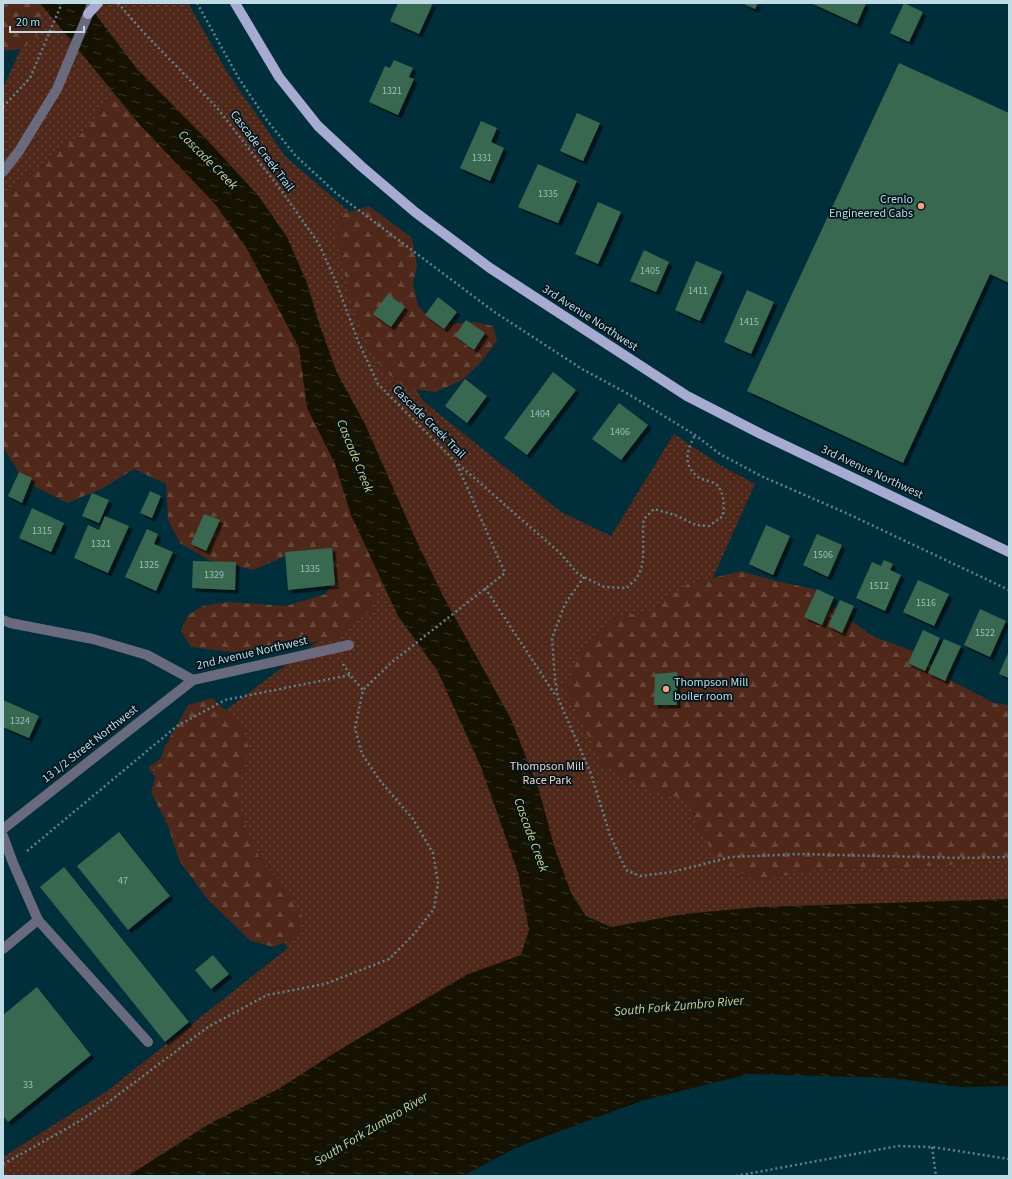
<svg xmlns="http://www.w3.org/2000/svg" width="1012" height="1179" viewBox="0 0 1012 1179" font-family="'Source Sans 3',sans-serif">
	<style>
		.green { fill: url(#green-dots) }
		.forest { fill: url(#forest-firs) }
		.water { fill: url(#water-ripples) }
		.building { fill: #386850; filter: url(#shadow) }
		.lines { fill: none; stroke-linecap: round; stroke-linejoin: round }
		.path { stroke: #5d838e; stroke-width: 2.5; stroke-dasharray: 2 3; stroke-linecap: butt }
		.minor { stroke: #696a7d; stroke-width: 10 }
		.major { stroke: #a7abd1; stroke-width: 10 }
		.poi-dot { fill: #f3a081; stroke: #01151c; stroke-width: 1.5 }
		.labels { text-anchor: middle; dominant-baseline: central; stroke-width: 3.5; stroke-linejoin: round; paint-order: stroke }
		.number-label { font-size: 10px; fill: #9dbec0 }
		.street-label { font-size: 12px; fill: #bfdbe5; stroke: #01151c }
		.poi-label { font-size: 12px; fill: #bfdbe5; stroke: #01151c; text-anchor: end }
		.park-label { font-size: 12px; fill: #f4d0c4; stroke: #01151c }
		.water-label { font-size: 13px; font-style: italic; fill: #ded179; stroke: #01151c }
	</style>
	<defs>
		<pattern id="green-dots" width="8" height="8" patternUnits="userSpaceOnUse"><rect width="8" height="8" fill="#4f281a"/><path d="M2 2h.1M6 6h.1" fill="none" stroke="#67473b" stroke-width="1.8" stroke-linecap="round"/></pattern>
		<pattern id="forest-firs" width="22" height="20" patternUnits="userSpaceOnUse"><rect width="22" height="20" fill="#4f281a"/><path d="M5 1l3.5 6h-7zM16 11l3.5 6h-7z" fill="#67473b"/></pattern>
		<pattern id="water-ripples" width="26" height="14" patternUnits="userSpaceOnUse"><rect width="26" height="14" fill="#151202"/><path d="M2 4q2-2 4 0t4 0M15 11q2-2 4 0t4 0" fill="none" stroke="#353427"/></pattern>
		<filter id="shadow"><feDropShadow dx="3.5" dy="3.5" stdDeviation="0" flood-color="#0009"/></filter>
	</defs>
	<rect width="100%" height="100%" fill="#002f3c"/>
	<path class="green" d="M3,3H188L227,72L285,156L346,209L406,257L366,309L423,401L561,512L611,536L674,434L720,465L755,484L711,582L1009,716V991L294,1176H3V1157L107,1091L288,948L148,768L373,600L366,579L3,375V88L30,28Z"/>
	<g class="forest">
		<path d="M3,3H44L37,36L22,49L3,51Z"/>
		<path d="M121,90L170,142L287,302L387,572L371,610L338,638L276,648L231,652L191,647L181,631L188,615L203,606L227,602L286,606L326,594L335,574L320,553L290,554L253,570L209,560L180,543L168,520L166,484L134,469L101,489L67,503L24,481L3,447V199L33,171L86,130L104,104Z"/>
		<path d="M369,206L412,238L417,266L413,283L418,306L432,321L450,324L474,322L493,326L497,341L481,362L462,380L436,392L409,389L389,375L371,353L354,312L335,234L342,214Z"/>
		<path d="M741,571L776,581L814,589L837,610L872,636L913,651L952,681L994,703L1009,705V858L970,864L885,868H822L757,881L719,861L699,831L687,799L651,792L602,765L565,687L584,646L613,616L647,613L688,584Z"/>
		<path d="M212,698L241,724L249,749L241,774L238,798L245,824L259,857L283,884L303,918L297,936L274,947L251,941L208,900L179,860L168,826L151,792L164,748L188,705Z"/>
	</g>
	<path class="water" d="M40,3H87L137,69L208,141L257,194L287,237L307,283L319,323L337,373L365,424L417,542L443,596L511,719L539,790L555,849L571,893L586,916L611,927L684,914L759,907L1009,899V1086L961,1087L890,1078L749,1074L641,1101L515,1148L463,1176H128L209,1124L280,1088L336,1052L466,975L521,955L529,930L518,873L481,767L437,670L398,616L351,515L335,464L307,408L299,348L247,249L215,204L140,125Z"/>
	<g class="building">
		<path d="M398,3H433L419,34L390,21Z"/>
		<path d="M742,3H758L755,9Z"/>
		<path d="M811,3H866L857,24Z"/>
		<path d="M904,3L923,12L909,42L890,33Z"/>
		<path d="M394,60L413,68L409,77L414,79L398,115L369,102L385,66L390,68Z"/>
		<path d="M899,63L1009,113V283L990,274L903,463L747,391Z"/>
		<path d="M577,113L600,123L583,161L560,151Z"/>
		<path d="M481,121L497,128L491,142L504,148L490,181L460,168Z"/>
		<path d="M538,164L577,181L558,223L518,207Z"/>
		<path d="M598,202L621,212L598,264L575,254Z"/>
		<path d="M644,250L669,262L656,292L630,281Z"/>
		<path d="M696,261L722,272L700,321L675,310Z"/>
		<path d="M747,290L774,302L751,354L724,342Z"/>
		<path d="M388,294L405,307L391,327L373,314Z"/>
		<path d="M438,297L457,312L444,329L425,315Z"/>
		<path d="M466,320L485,333L474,350L455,336Z"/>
		<path d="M553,372L576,390L527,455L504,438Z"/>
		<path d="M465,379L487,396L467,423L445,406Z"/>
		<path d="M619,403L648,425L621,460L592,439Z"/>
		<path d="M19,472L32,478L22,503L8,496Z"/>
		<path d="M150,491L161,496L152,518L140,513Z"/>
		<path d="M92,493L109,500L99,523L82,516Z"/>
		<path d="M32,508L64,523L51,552L19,538Z"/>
		<path d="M204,514L220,520L206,551L191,544Z"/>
		<path d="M105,516L129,526L108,573L74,558L88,525L99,530Z"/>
		<path d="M766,525L790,536L773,575L749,564Z"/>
		<path d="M147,529L158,534L154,544L173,552L156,591L125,577Z"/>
		<path d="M817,534L842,545L828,577L803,565Z"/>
		<path d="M332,548L335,585L288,590L285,552Z"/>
		<path d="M884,560L893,564L890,570L901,575L885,611L856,598L872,562L881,566Z"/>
		<path d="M193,561L236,562L235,590L192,588Z"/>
		<path d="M918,580L949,594L934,626L903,612Z"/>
		<path d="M817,589L834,597L822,625L804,617Z"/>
		<path d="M840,600L854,606L842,633L828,626Z"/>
		<path d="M980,609L1006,621L990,657L964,645Z"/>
		<path d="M923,630L940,638L925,671L908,663Z"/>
		<path d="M944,639L961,646L945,681L928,673Z"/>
		<path d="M1009,651V678L999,674Z"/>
		<path d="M677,672V705H654L655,674Z"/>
		<path d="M3,700L39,716L29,738L3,727Z"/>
		<path d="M119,832L170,896L128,930L77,866Z"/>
		<path d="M64,867L189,1022L165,1042L40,887Z"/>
		<path d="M213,955L229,974L211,989L195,970Z"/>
		<path d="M37,987L91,1055L8,1122L3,1116V1015Z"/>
	</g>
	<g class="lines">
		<g class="path">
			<path d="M118,3L145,34L218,109L281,190L319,244L336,282L358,341L378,384L456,462L560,553L578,574L604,587L627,588C630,584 636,580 638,576C647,560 641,537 644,519L654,509L675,515L696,525L709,526L723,516C724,505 725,496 718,486C714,481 704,481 698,477C682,465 687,450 695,435"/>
			<path d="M197,3L238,77L266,119L295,155L336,193L493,311L582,369L630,395L695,435L720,454L761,476L846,513L1009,590"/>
			<path d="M3,107L30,78L62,3"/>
			<path d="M584,577L565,604L552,638L555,679L558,698L591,774L610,835L626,870L640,876L672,872L731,857L801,854L961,858L1009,857"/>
			<path d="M485,588L556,696"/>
			<path d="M343,664L350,675L363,690"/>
			<path d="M27,851L177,726L225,700L350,675"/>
			<path d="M932,1147L936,1176"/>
			<path d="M3,1164L73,1125L106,1104L208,1027L267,995L325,984L389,959L413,935L434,909L438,883L433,853L413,819L381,782L362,754L355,728L363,690L392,662L505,573L456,462"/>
			<path d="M736,1176L898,1146L932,1147L1009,1159"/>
		</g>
		<g class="minor">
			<path d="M3,172L19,151L57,89L91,7"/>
			<path d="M3,620L10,623L93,639L147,655L193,680L349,645"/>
			<path d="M3,829L193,680"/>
			<path d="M3,836L13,863L38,920L3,949"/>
			<path d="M38,920L148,1042"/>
		</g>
		<g class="major">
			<path d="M235,3L279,77L318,126L361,166L415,212L490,268L687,396L761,434L1009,552"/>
			<path d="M88,14L98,3"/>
		</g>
	</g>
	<g class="poi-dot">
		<circle cx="921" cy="206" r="4"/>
		<circle cx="666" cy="689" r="4"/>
	</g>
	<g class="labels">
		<g class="number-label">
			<text x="392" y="91">1321</text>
			<text x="482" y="158">1331</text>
			<text x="548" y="194">1335</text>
			<text x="650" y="271">1405</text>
			<text x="698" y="291">1411</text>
			<text x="749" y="322">1415</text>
			<text x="540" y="414">1404</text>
			<text x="620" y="432">1406</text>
			<text x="42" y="531">1315</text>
			<text x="101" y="544">1321</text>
			<text x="823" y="555">1506</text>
			<text x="149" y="565">1325</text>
			<text x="310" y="569">1335</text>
			<text x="214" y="575">1329</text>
			<text x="879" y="586">1512</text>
			<text x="926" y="603">1516</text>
			<text x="985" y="633">1522</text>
			<text x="20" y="721">1324</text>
			<text x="123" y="881">47</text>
			<text x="28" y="1085">33</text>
		</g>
		<g class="street-label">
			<text transform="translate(262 151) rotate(53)">Cascade Creek Trail</text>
			<text transform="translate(590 318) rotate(33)">3rd Avenue Northwest</text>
			<text transform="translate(429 422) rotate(45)">Cascade Creek Trail</text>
			<text transform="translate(872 472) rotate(25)">3rd Avenue Northwest</text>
			<text transform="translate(252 653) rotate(-13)">2nd Avenue Northwest</text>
			<text transform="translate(90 744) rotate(-38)">13 1/2 Street Northwest</text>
		</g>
		<g class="poi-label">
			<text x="913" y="199">Crenlo<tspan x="913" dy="14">Engineered Cabs</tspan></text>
			<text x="674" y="682" text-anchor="start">Thompson Mill<tspan x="674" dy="14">boiler room</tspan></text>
		</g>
		<g class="park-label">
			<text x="547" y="766">Thompson Mill<tspan x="547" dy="14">Race Park</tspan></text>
		</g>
		<g class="water-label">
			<text transform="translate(208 160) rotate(45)">Cascade Creek</text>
			<text transform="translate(355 456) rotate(68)">Cascade Creek</text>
			<text transform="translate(531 835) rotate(70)">Cascade Creek</text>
			<text transform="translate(679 1006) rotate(-5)">South Fork Zumbro River</text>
			<text transform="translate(371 1129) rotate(-31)">South Fork Zumbro River</text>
		</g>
	</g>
	<rect width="1012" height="1179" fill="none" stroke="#bfdbe5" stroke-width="8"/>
	<path d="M10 26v6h74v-6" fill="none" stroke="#bfdbe5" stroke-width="2"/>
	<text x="16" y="26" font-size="12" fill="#bfdbe5" stroke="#01151c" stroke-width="3" paint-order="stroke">20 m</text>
</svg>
